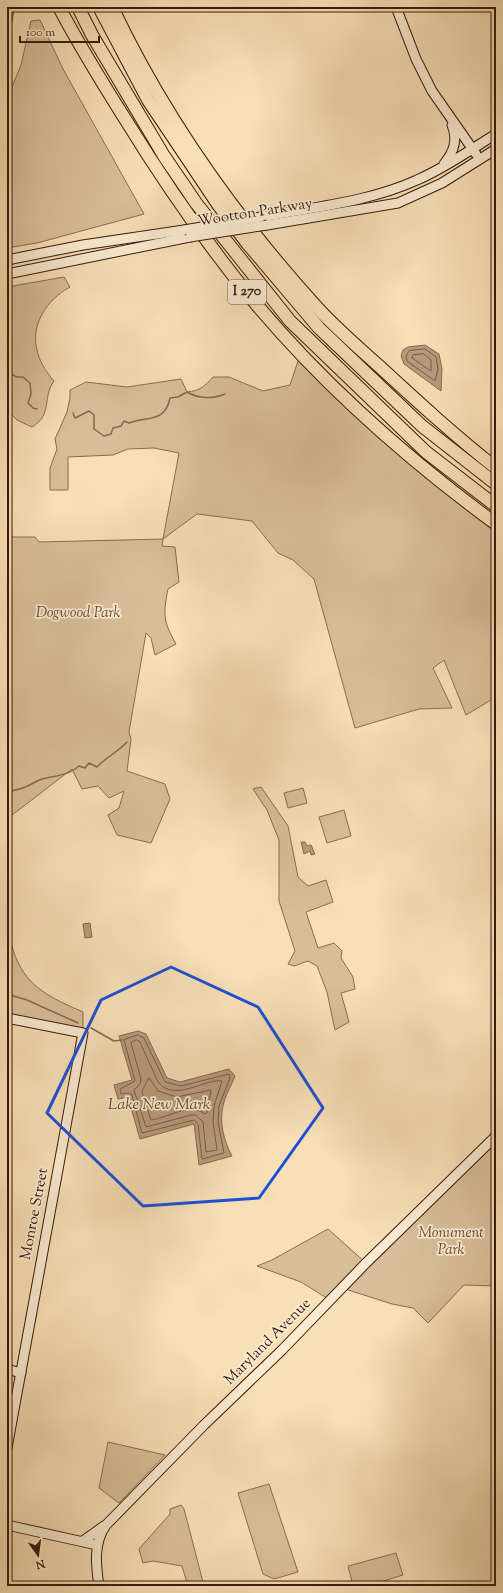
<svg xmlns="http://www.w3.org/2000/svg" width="503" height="1593" viewBox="0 0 503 1593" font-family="'Sorts Mill Goudy',serif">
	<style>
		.green { fill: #d7be99; stroke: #886c52 }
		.water { fill: #b69c7c; stroke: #84684f }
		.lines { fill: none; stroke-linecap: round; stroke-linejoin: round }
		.shore { stroke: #775b44; stroke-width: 1 }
		.stream { stroke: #84684f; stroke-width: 1.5 }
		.secondary-casing { stroke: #381a0b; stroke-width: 11 }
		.highway-casing { stroke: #381a0b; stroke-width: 14 }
		.secondary { stroke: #faead0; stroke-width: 9 }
		.highway { stroke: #f7dfb6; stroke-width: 12 }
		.secondary-bridge-casing { stroke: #381a0b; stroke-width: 11; stroke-linecap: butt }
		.secondary-bridge { stroke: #faead0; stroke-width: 9 }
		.marked { fill: none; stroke: #1d4ed8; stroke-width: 3; stroke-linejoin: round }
		.labels { text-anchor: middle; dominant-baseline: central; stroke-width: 3.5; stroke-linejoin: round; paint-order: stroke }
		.shield { fill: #faead0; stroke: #725846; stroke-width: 1 }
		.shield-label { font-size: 14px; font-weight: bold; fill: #381a0b }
		.street-label { font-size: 15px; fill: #381a0b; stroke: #faead0 }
		.park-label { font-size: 15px; font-style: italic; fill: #684b36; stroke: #faead0 }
		.water-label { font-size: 16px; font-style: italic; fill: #644833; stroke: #faead0 }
	</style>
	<rect width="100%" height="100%" fill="#f7dfb6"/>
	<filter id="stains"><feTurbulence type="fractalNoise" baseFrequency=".005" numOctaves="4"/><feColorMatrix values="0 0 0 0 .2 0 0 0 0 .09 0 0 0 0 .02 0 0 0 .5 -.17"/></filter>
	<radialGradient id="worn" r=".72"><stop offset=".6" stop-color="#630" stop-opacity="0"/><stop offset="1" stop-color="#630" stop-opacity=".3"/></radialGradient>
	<g class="green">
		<path d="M40,20L63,69L144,214L37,243L7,248V99L21,65L31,21Z"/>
		<path d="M64,277L70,287C46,300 29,326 38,354C41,364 47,373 54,381C42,397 53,415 32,427L17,420L7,410V287Z"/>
		<path d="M301,352L320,373L496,524V697L466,715L444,660L433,668L452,708L419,709L355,728L314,579L293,560L278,553L252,521L197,514L163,539L162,546L175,547L179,582L168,589C163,614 163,621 176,644L155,655L151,638L146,633L129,732L131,739L127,771L165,784L170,799L151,843L117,835L108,815L119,808L124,791L109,798L98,786L82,789L72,769L7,819V530H11L12,537H35L39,542L163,539L179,453L154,448L128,449L113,455L68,457V490H50V468L57,449L55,439L67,412L70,398V390L86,382L127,387L181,379L187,392C200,391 205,386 213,377H229L263,391L290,385Z"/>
		<path d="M261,787L288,826L298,877L308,886L326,880L333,902L306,912L318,948L334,943L342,951L341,958L353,977L355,989L341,993L349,1022L335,1030L327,992L317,966L308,961L294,966L288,964L295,951L279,901V840L267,810L253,789Z"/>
		<path d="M303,788L307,803L288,808L284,793Z"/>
		<path d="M344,810L351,836L327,843L319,817Z"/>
		<path d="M11,942C21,985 47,996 83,1012V1033L7,1018V943Z"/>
		<path d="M496,1136V1286L464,1285L428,1323L413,1308L392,1304L342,1288L330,1300L301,1282L257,1266L272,1260L328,1229L366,1263Z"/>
		<path d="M108,1442L165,1455L119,1503L99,1488Z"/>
		<path d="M269,1484L298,1572L274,1579L263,1574L238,1493Z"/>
		<path d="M181,1505L184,1509L204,1586H188L182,1566L153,1561L143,1563L139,1549L170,1514V1509Z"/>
		<path d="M396,1553L403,1575L377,1583L378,1586H353L348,1566Z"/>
	</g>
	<g class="water">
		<path d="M425,345L439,354L442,369L441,391L404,364L401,356L403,350L408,347Z"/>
		<path d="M301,842H305L307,846L311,845L315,854L311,855L310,851L304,854Z"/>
		<path d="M90,923L92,937L85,938L83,924Z"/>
		<path d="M138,1031L146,1034L167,1078L180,1082L229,1069L235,1076C231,1086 225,1096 223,1106C219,1123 224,1141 232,1156L199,1165L194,1124L140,1139L128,1097L118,1099L114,1085L132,1080L119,1036Z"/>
	</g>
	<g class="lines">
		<g class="shore">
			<path d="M425,349L436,357L438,369L435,381L407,361L406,356L409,351Z"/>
			<path d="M424,354L431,360V371L412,358L413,355Z"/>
			<path d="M138,1035L144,1038L165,1082L181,1086L229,1074L230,1078L219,1106L218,1122L224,1153L202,1159L198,1124L194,1120L142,1133L132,1095L128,1093L121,1094L120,1089L135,1081L124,1040Z"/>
			<path d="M137,1040L140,1042L158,1082C175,1103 205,1078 222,1081L214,1106L213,1122L217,1150L206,1152L203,1122L196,1115H191L146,1127L134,1090L140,1084L141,1079L131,1043Z"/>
			<path d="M149,1078L158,1091L177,1097L211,1090L207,1113L205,1114C189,1102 168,1118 151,1120L142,1092Z"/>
		</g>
		<g class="stream">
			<path d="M7,372L17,377H23L30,383L31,394L28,403L33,408L37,409"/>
			<path d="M73,413L75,418L89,411L94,415V429L104,436L111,434L113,428L121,426L124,421L129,423C148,416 165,423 170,398L178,397L187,392C198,399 214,399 225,394"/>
			<path d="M7,792C13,790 19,790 25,787C31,785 36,781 42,779C55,776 69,775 79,766L85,768L89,763L97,767C106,757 118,752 127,742"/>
			<path d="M7,994L27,1000L78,1023"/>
			<path d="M91,1028L114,1041L122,1040"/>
		</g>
		<g class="secondary-casing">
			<g id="secondary">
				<path d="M396,7L416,59L432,91L476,154"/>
				<path d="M7,21L9,7"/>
				<path d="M444,164C454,152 458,140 452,125"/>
				<path d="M261,217C313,207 369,202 417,180C445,168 470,150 496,134"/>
				<path d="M267,225L398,203L442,183L496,149"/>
				<path d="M7,260L83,245L184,230"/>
				<path d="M7,274L190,237"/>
				<path d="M7,1018L83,1033L7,1448"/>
				<path d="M7,1369L21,1373"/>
				<path d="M7,1525L97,1545"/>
				<path d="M83,1541L104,1526"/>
				<path d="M99,1586C96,1566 93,1543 106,1525L204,1425L282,1350L366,1263L496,1136"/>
			</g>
		</g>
		<g class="highway-casing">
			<g id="highway">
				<path d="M59,7C80,47 103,84 127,122C166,185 209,247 256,304C326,387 409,460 496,524"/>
				<path d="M78,7L92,35L164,156L196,203L290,321L426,452L496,506"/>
				<path d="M99,7L148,100L219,206L247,243L319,328L422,426L496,484"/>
				<path d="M112,7C163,115 233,214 313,303C333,326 357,346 379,366C417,401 455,436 496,468"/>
			</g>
		</g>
		<use href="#secondary" class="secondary"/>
		<use href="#highway" class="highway"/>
		<g class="secondary-bridge-casing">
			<g id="secondary-bridge">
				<path d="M184,230L261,217"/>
				<path d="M190,237L267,225"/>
			</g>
		</g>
		<use href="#secondary-bridge" class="secondary-bridge"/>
	</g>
	<path class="marked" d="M171,967L258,1007L323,1108L259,1198L143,1206L47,1113L101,1000Z"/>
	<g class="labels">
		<rect class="shield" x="228" y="280" width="38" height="24" rx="3"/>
		<g class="shield-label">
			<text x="247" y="292">I 270</text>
		</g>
		<g class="street-label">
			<text transform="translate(255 213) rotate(-9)">Wootton Parkway</text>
			<text transform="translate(35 1214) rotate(-79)">Monroe Street</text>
			<text transform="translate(268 1342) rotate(-45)">Maryland Avenue</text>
		</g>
		<g class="park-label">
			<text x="78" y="613">Dogwood Park</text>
			<text x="451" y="1233">Monument<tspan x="451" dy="17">Park</tspan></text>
		</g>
		<g class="water-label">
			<text x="159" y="1105">Lake New Mark</text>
		</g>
	</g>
	<rect width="503" height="1593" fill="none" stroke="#f7dfb6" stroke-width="24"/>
	<rect x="8" y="8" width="487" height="1577" fill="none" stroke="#381a0b" stroke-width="2"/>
	<rect x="12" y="12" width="479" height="1569" fill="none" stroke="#381a0b"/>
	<g transform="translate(38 1555) rotate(166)" stroke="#faead0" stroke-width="3" paint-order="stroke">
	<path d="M0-3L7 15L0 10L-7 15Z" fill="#381a0b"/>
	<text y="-6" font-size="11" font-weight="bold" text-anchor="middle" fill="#381a0b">N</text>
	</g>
	<path d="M20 36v6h79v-6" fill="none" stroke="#381a0b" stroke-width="2"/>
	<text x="26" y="36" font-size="12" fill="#381a0b" stroke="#faead0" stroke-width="3" paint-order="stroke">100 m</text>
	<rect width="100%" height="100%" filter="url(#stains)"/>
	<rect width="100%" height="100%" fill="url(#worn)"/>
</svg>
